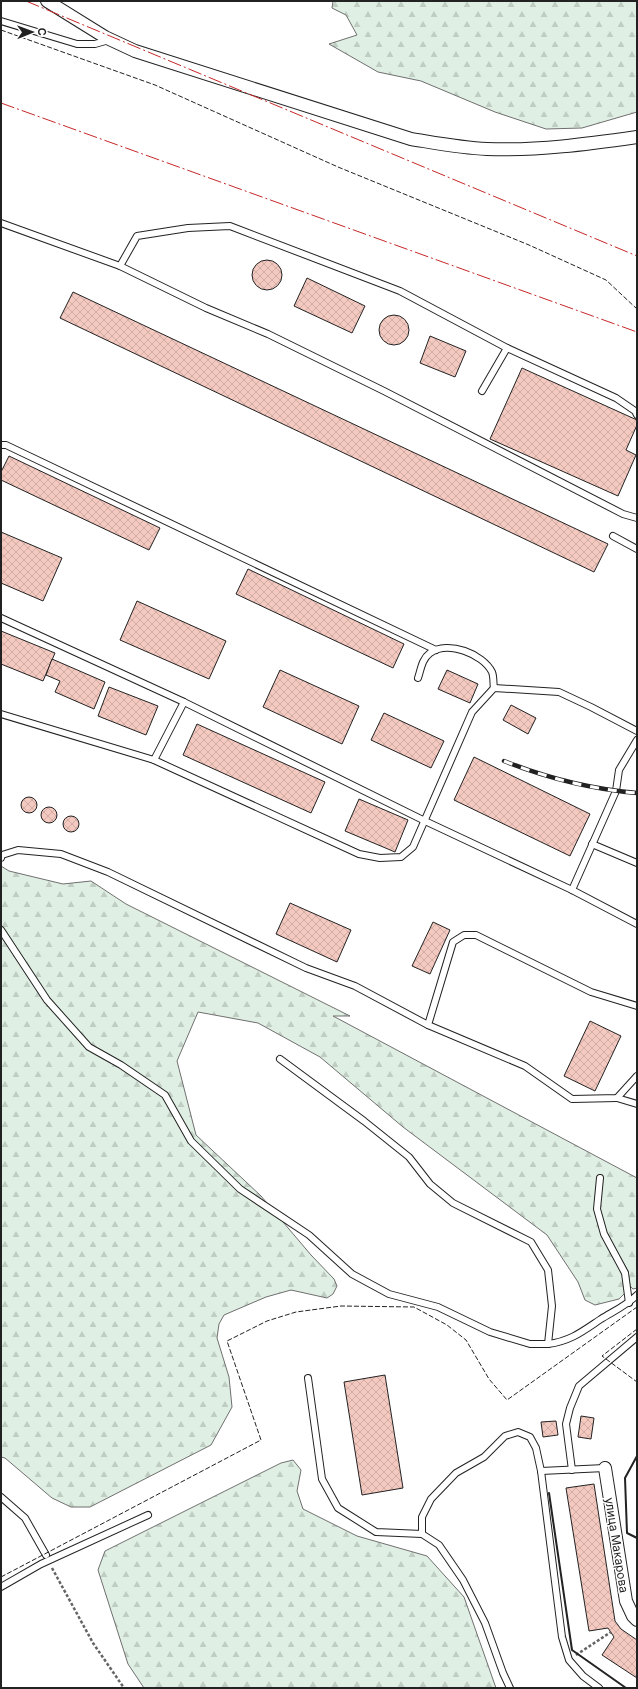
<svg xmlns="http://www.w3.org/2000/svg" width="638" height="1689" viewBox="0 0 638 1689" font-family="Inter,sans-serif">
	<style>
		.forest { fill: url(#forest-firs); stroke: #6f6f6f }
		.building { fill: url(#building-cross-hatch); stroke: #222 }
		.lines { fill: none; stroke-linecap: round; stroke-linejoin: round }
		.lane-casing { stroke: #222; stroke-width: 8 }
		.street-casing { stroke: #222; stroke-width: 14 }
		.path { stroke: #646464; stroke-width: 2.5; stroke-dasharray: 3 2; stroke-linecap: butt }
		.lane { stroke: #fff; stroke-width: 6 }
		.street { stroke: #fff; stroke-width: 12 }
		.rail-casing { stroke: #222; stroke-width: 4.5 }
		.rail { stroke: #fff; stroke-width: 3; stroke-dasharray: 9; stroke-linecap: butt }
		.fence { stroke: #222; stroke-width: 1; stroke-dasharray: 5 2; stroke-linecap: butt }
		.wall { stroke: #222; stroke-width: 2 }
		.power { stroke: #c62828; stroke-width: 1; stroke-dasharray: 14 3 2 3; stroke-linecap: butt }
		.labels { text-anchor: middle; dominant-baseline: central; stroke-width: 3; stroke-linejoin: round; paint-order: stroke }
		.street-label { font-size: 12px; fill: #222; stroke: #fff }
	</style>
	<defs>
		<pattern id="forest-firs" width="22" height="20" patternUnits="userSpaceOnUse"><rect width="22" height="20" fill="#e0efe3"/><path d="M5 1l3.5 6h-7zM16 11l3.5 6h-7z" fill="#c0cdc2"/></pattern>
		<pattern id="building-cross-hatch" width="8" height="8" patternUnits="userSpaceOnUse"><rect width="8" height="8" fill="#f3c9c0"/><path d="M0 0l8 8M0 8l8-8" fill="none" stroke="#d0aca5"/></pattern>
	</defs>
	<rect width="100%" height="100%" fill="#fff"/>
	<g class="forest">
		<path d="M333,1H637V112L582,128L546,129L495,112L421,81L378,72L329,44L357,35L346,15L332,8Z"/>
		<path d="M1,866L9,871L63,884L91,881L126,904L350,1016H333L637,1178V1288L633,1289L630,1286L628,1271L606,1233L596,1209L623,1273L625,1293L619,1299L595,1305L585,1300L578,1282L547,1235L403,1127L320,1057L258,1023L198,1012L177,1061L196,1135L261,1196L311,1255L334,1279L337,1286L333,1294L327,1298L291,1290L266,1297L224,1315L219,1324L217,1338L229,1377L232,1407L211,1445L90,1507H71L52,1498L5,1458L1,1457Z"/>
		<path d="M293,1460L301,1470L297,1491L303,1509L357,1536L427,1556L464,1597L496,1688H144L128,1664L98,1570L105,1551L281,1463Z"/>
	</g>
	<g class="building">
		<circle cx="267" cy="275" r="15"/>
		<path d="M307,278L365,306L352,333L294,306Z"/>
		<path d="M73,292L608,544L594,572L60,318Z"/>
		<circle cx="394" cy="330" r="15"/>
		<path d="M430,336L466,351L455,377L420,363Z"/>
		<path d="M522,368L637,420V425L626,450L636,455L618,496L490,439Z"/>
		<path d="M9,456L160,528L149,550L1,480V472Z"/>
		<path d="M1,532L62,558L43,601L1,583Z"/>
		<path d="M248,569L404,644L393,668L236,594Z"/>
		<path d="M137,601L226,641L209,679L120,640Z"/>
		<path d="M1,631L55,653L43,681L1,664Z"/>
		<path d="M52,659L105,682L94,709L55,692L60,681L46,675Z"/>
		<path d="M280,670L359,706L342,744L263,707Z"/>
		<path d="M447,670L478,684L470,703L438,689Z"/>
		<path d="M109,687L158,706L146,735L98,716Z"/>
		<path d="M511,705L536,718L528,734L503,720Z"/>
		<path d="M384,713L444,741L431,768L371,740Z"/>
		<path d="M197,724L325,782L311,813L183,755Z"/>
		<path d="M474,757L590,814L570,856L454,800Z"/>
		<circle cx="29" cy="805" r="8"/>
		<path d="M359,799L408,820L395,852L345,831Z"/>
		<circle cx="49" cy="815" r="8"/>
		<circle cx="71" cy="824" r="8"/>
		<path d="M290,903L351,930L337,962L276,934Z"/>
		<path d="M433,922L450,930L430,974L412,966Z"/>
		<path d="M590,1021L621,1036L595,1091L564,1076Z"/>
		<path d="M385,1375L403,1488L362,1495L344,1382Z"/>
		<path d="M581,1416L594,1418L591,1439L578,1437Z"/>
		<path d="M556,1421L558,1435L543,1437L541,1422Z"/>
		<path d="M594,1484L615,1621L621,1629L637,1640V1678L602,1655L614,1637L608,1628L589,1631L566,1488Z"/>
	</g>
	<g class="lines">
		<g class="lane-casing">
			<g id="lane">
				<path d="M1,21L77,44H95L109,40"/>
				<path d="M1,223L120,266L206,308L268,334L384,391L623,514L637,518"/>
				<path d="M120,266L137,236L188,228L230,226L400,291L507,348"/>
				<path d="M482,391L507,348L616,398L635,411L637,415"/>
				<path d="M1,445H6L436,650"/>
				<path d="M613,536L637,549"/>
				<path d="M1,618L184,702L425,821L572,890L637,924"/>
				<path d="M418,678C421,669 422,659 430,653C448,640 483,654 492,672C494,677 493,683 494,688"/>
				<path d="M184,702L154,760L359,854L380,858L401,857L413,847L472,712L494,688L559,692L591,707L637,731"/>
				<path d="M1,714L154,760"/>
				<path d="M592,844L637,863"/>
				<path d="M1,858L2,855L18,850L61,854L108,872L306,968L355,986L428,1025"/>
				<path d="M572,890L616,791L619,770L637,740"/>
				<path d="M1,930L47,1000L89,1047L121,1065L165,1095L191,1141L240,1189L309,1235L352,1274L389,1294L438,1307L490,1332L530,1344H548L552,1306L548,1270L531,1242L453,1203L430,1184L409,1157L364,1121L280,1059"/>
				<path d="M637,1006L591,992L476,935H464L453,942L428,1025L525,1066L572,1099L617,1098L637,1076"/>
				<path d="M617,1098L637,1104"/>
				<path d="M600,1178L597,1209L604,1234L625,1273L629,1303"/>
				<path d="M548,1344C571,1341 583,1331 601,1319C614,1311 627,1305 637,1295"/>
				<path d="M308,1378L322,1479L338,1508L376,1532L422,1534"/>
				<path d="M572,1470L566,1424L570,1408L579,1386L637,1337"/>
				<path d="M541,1471L562,1637L569,1660L583,1676L599,1688"/>
				<path d="M1,1497L25,1518L46,1555"/>
				<path d="M1,1587L41,1564L148,1515"/>
				<path d="M510,1688L503,1673L485,1623L463,1580L439,1545L422,1534V1517L431,1499L456,1473L484,1457L505,1436L518,1432L530,1437L536,1448L541,1471L605,1468"/>
			</g>
		</g>
		<g class="street-casing">
			<g id="street">
				<path d="M47,1L105,37L135,51L411,139C436,143 462,148 487,149C537,151 588,144 637,137"/>
				<path d="M605,1468L626,1601L633,1616L637,1620"/>
			</g>
		</g>
		<g class="path">
			<path d="M52,1568L93,1643L124,1688"/>
			<path d="M576,1655L611,1632"/>
		</g>
		<use href="#lane" class="lane"/>
		<use href="#street" class="street"/>
		<g class="rail-casing">
			<path id="rail" d="M504,761C547,778 590,789 637,793"/>
		</g>
		<use href="#rail" class="rail"/>
		<g class="fence">
			<path d="M1,30L155,85L338,167L529,245L606,280L637,309"/>
			<path d="M637,1329L602,1356L637,1382"/>
			<path d="M1,1577L261,1440L227,1341L267,1321L296,1312L341,1306L414,1307L447,1325L466,1340L489,1379L507,1400L637,1307"/>
		</g>
		<g class="wall">
			<path d="M637,1456L625,1478L627,1533L637,1538"/>
			<path d="M549,1493L572,1650L626,1688"/>
		</g>
		<g class="power">
			<path d="M26,1L637,256"/>
			<path d="M1,103L637,332"/>
		</g>
	</g>
	<g class="labels">
		<g class="street-label">
			<text transform="translate(617 1545) rotate(81)">улица Макарова</text>
		</g>
	</g>
	<rect width="638" height="1689" fill="none" stroke="#222222" stroke-width="4"/>
	<g transform="translate(32 32) rotate(89)" stroke="#ffffff" stroke-width="3" paint-order="stroke">
	<path d="M0-3L7 15L0 10L-7 15Z" fill="#222222"/>
	<text y="-6" font-size="11" font-weight="bold" text-anchor="middle" fill="#222222">С</text>
	</g>
</svg>
